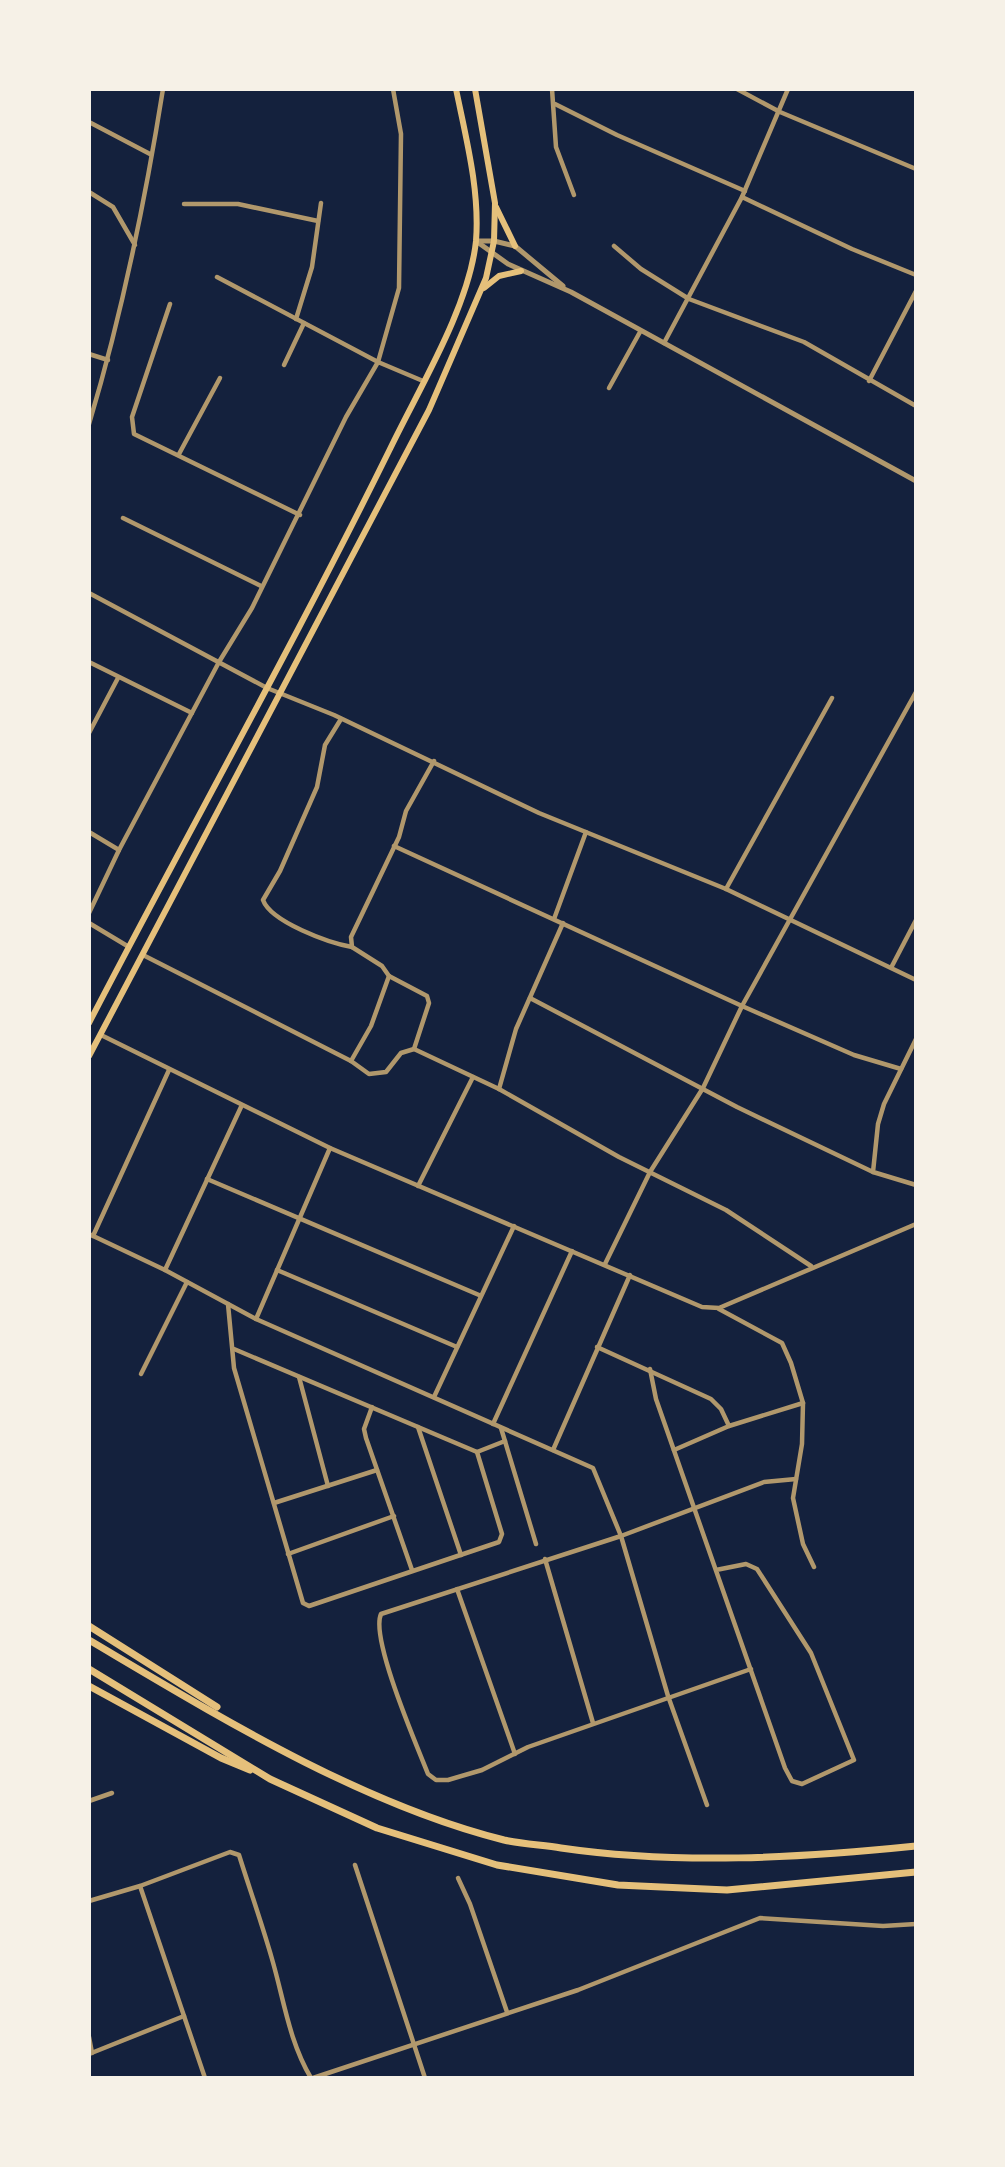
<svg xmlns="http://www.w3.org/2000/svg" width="1005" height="2167" viewBox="0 0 1005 2167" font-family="Commissioner,sans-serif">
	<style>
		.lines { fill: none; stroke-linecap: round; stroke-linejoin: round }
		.minor { stroke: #b1986c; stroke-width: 4.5 }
		.tertiary { stroke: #b1986c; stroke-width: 5 }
		.secondary { stroke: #e5c07b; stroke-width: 6 }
		.trunk { stroke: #e5c07b; stroke-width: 7 }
	</style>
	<rect width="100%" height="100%" fill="#14213d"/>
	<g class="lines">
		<g class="minor">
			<path d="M552,89L556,147L574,195"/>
			<path d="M737,89L780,112L916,169"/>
			<path d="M555,104L617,135L745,191"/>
			<path d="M89,122L150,154"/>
			<path d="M89,192L113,207L135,245"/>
			<path d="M742,197L852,249L916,275"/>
			<path d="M184,204H238L318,221"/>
			<path d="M614,246L641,269L689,299L804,342L916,406"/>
			<path d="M217,277L378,362L399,288L401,134L393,89"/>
			<path d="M170,304L132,417L134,434L300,515"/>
			<path d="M296,319L312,267L321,203"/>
			<path d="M664,343L742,197L788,89"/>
			<path d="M89,354L108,360"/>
			<path d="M284,365L304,323"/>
			<path d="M869,381L916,291"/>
			<path d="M609,388L640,332"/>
			<path d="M89,424C122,314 145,202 163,89"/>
			<path d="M179,454L220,378"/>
			<path d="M123,518L261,586"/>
			<path d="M89,593L267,688L334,715L539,813L726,889L916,980"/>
			<path d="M89,662L192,713"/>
			<path d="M341,719L325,745L317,787L280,871L263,900C271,922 329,943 352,947"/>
			<path d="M89,733L118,678"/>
			<path d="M89,832L119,850"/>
			<path d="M394,846L742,1006L854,1055L901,1069"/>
			<path d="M726,889L832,698"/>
			<path d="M89,913L119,850L219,662L252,608L346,417L378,362L423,381"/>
			<path d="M554,919L586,832"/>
			<path d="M89,923L129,947"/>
			<path d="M143,955L351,1061L369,1074L386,1072L401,1053L414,1049L499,1089L619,1157L726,1210L811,1266"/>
			<path d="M892,966L916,920"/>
			<path d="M389,976L427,996L429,1003L414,1049"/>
			<path d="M530,998L737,1107L873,1172"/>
			<path d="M101,1035L330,1148L702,1307L719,1308L916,1224"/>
			<path d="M916,1039L884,1104L878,1124L873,1172L916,1185"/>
			<path d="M351,1061L371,1026L389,976L382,966L352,947L351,937L399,837L406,811L434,761"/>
			<path d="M499,1089L516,1029L563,923"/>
			<path d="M207,1179L479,1295"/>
			<path d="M418,1186L473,1077"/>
			<path d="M89,1234L165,1270L256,1319L593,1468L621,1536L668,1696L707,1805"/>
			<path d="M93,1236L169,1070"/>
			<path d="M605,1264L650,1172L703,1088L742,1006L916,692"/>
			<path d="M165,1270L241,1107"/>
			<path d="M277,1270L457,1347"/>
			<path d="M228,1304L234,1368L303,1603L309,1606L499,1542L502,1534L477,1452"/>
			<path d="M719,1309L782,1343L791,1363L803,1403L802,1444L793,1498L803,1544L814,1567"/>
			<path d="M256,1319L330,1148"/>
			<path d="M597,1347L711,1399L721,1409L729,1426"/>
			<path d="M234,1349L477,1452L505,1441"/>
			<path d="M650,1369L656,1399L785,1768L792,1781L802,1784L854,1760L811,1653L757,1569L746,1564L716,1570"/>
			<path d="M141,1374L187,1282"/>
			<path d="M299,1377L328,1486"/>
			<path d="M434,1397L514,1226"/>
			<path d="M372,1407L364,1429L366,1438L412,1570"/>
			<path d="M493,1424L572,1251"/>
			<path d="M418,1427L461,1555"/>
			<path d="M501,1428L536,1544"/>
			<path d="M553,1450L630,1275"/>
			<path d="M674,1450L729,1426L803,1403"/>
			<path d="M274,1503L377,1470"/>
			<path d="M288,1554L394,1516"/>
			<path d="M545,1559L593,1723"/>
			<path d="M457,1589L515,1754"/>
			<path d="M751,1669L528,1747L482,1770L448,1780H436L428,1774C417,1746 370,1638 381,1614L621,1536L764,1482L796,1479"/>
			<path d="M89,1801L112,1793"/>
			<path d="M355,1865L425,2078"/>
			<path d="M458,1878L470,1904L507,2012"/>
			<path d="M89,1901L140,1886"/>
			<path d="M89,2037L92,2053"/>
			<path d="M89,2054L184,2016"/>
			<path d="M205,2078L140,1886L230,1852L239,1855C250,1890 262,1924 272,1959C284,2000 289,2041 311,2078"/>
			<path d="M313,2078L578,1990L760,1918L883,1926L916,1924"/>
		</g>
		<g class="tertiary">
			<path d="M476,241L508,264L571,292L916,481"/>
			<path d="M476,241H494L515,246L563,286"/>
		</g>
		<g class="secondary">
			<path d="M496,207L515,246"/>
			<path d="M484,288L499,276L521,271"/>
			<path d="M89,1023C188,832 294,644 389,451C418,390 469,308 476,241C480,191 466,138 456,89"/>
			<path d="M89,1056L429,410L486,278L494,241L495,203L475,89"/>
		</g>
		<g class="trunk">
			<path d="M89,1626L217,1707"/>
			<path d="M89,1640C216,1715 360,1804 504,1840C522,1844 542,1845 561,1848C678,1865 799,1858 916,1846"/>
			<path d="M89,1669L270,1779L377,1828L497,1865L618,1885L727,1890L916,1872"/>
			<path d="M89,1686L221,1758L250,1770"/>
		</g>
	</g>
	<rect width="1005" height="2167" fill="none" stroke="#f6f1e7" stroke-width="182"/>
</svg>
